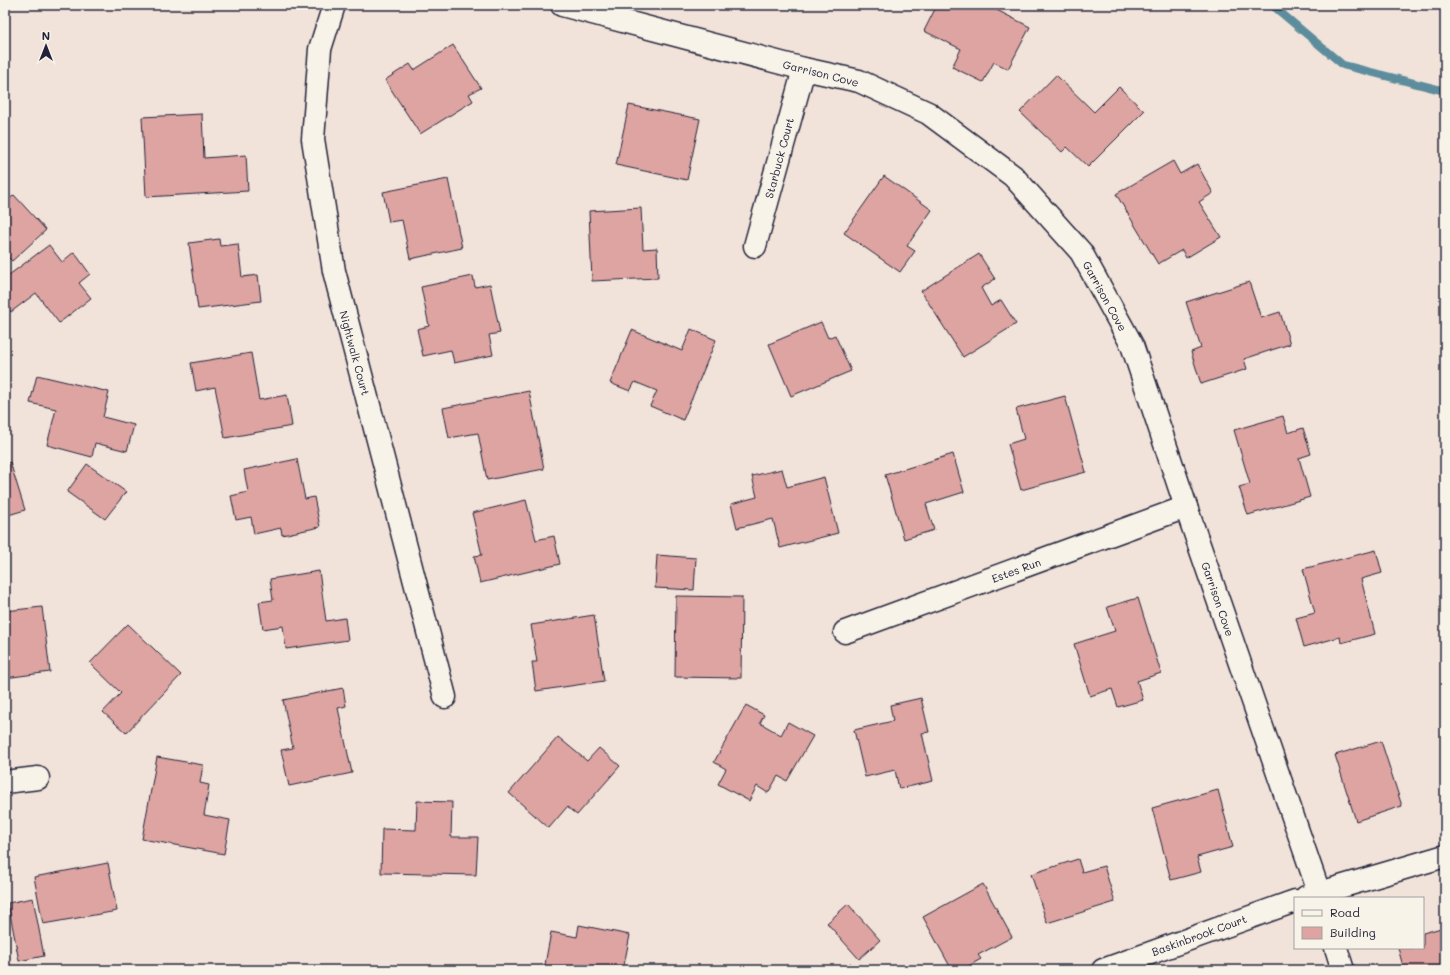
<svg xmlns="http://www.w3.org/2000/svg" width="1450" height="975" viewBox="0 0 1450 975" font-family="Mali,sans-serif">
	<style>
		.lines { fill: none; stroke-linecap: round; stroke-linejoin: round }
		.stream { stroke: #5d8d9d; stroke-width: 8 }
		.building { fill: #dea4a1; stroke: #22223b }
		.street-casing { stroke: #22223b; stroke-width: 25 }
		.street { stroke: #f7f3e8; stroke-width: 22 }
		.labels { text-anchor: middle; dominant-baseline: central; stroke-width: 3; stroke-linejoin: round; paint-order: stroke }
		.street-label { font-size: 11px; fill: #22223b; stroke: #f7f3e8 }
	</style>
	<rect width="100%" height="100%" fill="#f2e3da"/>
	<filter id="ink" filterUnits="userSpaceOnUse"><feTurbulence type="fractalNoise" baseFrequency=".025" numOctaves="2"/><feDisplacementMap in="SourceGraphic" scale="8" xChannelSelector="R" yChannelSelector="G"/><feConvolveMatrix kernelMatrix="1 2 1 2 8 2 1 2 1" color-interpolation-filters="sRGB"/></filter>
	<g filter="url(#ink)">
		<g class="lines">
			<path class="stream" d="M1272,5L1343,65L1445,91"/>
		</g>
		<g class="building">
			<path d="M937,5H987L1030,27L1008,69L994,62L983,82L952,67L961,49L924,31Z"/>
			<path d="M453,45L481,88L469,94L473,101L420,134L385,80L410,64L414,70Z"/>
			<path d="M1056,75L1094,112L1119,87L1144,111L1088,167L1067,147L1062,152L1020,112Z"/>
			<path d="M629,105L700,119L687,180L616,165Z"/>
			<path d="M202,114L204,158L246,155L248,191L146,197L142,117Z"/>
			<path d="M1173,161L1180,174L1197,164L1213,193L1199,202L1221,237L1186,258L1182,250L1158,264L1116,194Z"/>
			<path d="M884,176L932,210L907,246L915,251L900,272L844,233Z"/>
			<path d="M448,179L462,248L410,259L402,220L389,222L383,192Z"/>
			<path d="M14,195L46,230L12,261L5,254V203Z"/>
			<path d="M641,208L643,249L657,248L658,278L592,281L589,211Z"/>
			<path d="M219,239L220,246L238,244L242,277L258,275L261,301L198,309L189,243Z"/>
			<path d="M49,245L62,262L74,252L90,274L79,283L91,298L59,323L36,293L11,312L5,304V278Z"/>
			<path d="M979,254L995,279L981,288L991,306L1001,300L1016,324L963,357L921,291Z"/>
			<path d="M473,276L475,287L490,284L500,333L489,335L493,355L454,363L451,350L423,356L417,329L429,326L421,287Z"/>
			<path d="M1249,282L1261,318L1280,312L1290,344L1244,359L1247,369L1201,384L1191,352L1201,348L1186,302Z"/>
			<path d="M821,322L828,338L835,335L851,371L791,396L769,344Z"/>
			<path d="M691,329L716,340L683,420L650,406L657,391L635,382L630,391L610,383L632,330L682,351Z"/>
			<path d="M251,353L259,400L287,395L292,426L225,438L215,387L196,391L191,363Z"/>
			<path d="M37,375L109,392L103,417L134,425L127,451L95,443L92,457L47,445L56,409L30,403Z"/>
			<path d="M529,391L544,469L487,480L478,433L449,438L443,408Z"/>
			<path d="M1065,396L1086,472L1021,490L1008,444L1024,439L1016,409Z"/>
			<path d="M1283,416L1288,433L1303,428L1311,454L1299,458L1310,497L1248,515L1239,487L1250,484L1234,430Z"/>
			<path d="M953,454L964,492L926,504L934,530L904,539L885,475Z"/>
			<path d="M297,459L305,499L314,497L320,527L282,535L281,528L254,534L251,517L236,520L231,496L248,492L244,470Z"/>
			<path d="M10,462L25,510L5,516V464Z"/>
			<path d="M87,464L126,492L105,519L67,492Z"/>
			<path d="M782,469L787,487L824,477L838,533L780,548L773,519L737,528L731,504L757,497L752,476Z"/>
			<path d="M526,500L536,540L554,536L560,564L480,583L474,556L482,555L472,513Z"/>
			<path d="M1376,550L1382,573L1361,579L1375,634L1341,643L1340,637L1304,647L1296,618L1315,613L1303,569Z"/>
			<path d="M657,555L696,558L694,590L655,588Z"/>
			<path d="M319,571L326,621L345,618L348,640L286,649L283,626L263,629L259,602L273,600L270,579Z"/>
			<path d="M676,596L742,597L741,678L675,677Z"/>
			<path d="M1138,598L1161,673L1137,681L1143,700L1118,707L1112,689L1090,696L1074,644L1115,631L1107,607Z"/>
			<path d="M42,607L50,672L5,678V611Z"/>
			<path d="M594,615L604,681L536,691L532,662H537L531,625Z"/>
			<path d="M128,624L181,675L126,733L103,712L121,693L90,663Z"/>
			<path d="M343,688L346,706L338,708L352,773L289,786L281,750L293,748L283,700Z"/>
			<path d="M921,698L929,732L922,733L933,781L899,789L895,770L865,777L854,730L893,721L890,705Z"/>
			<path d="M746,705L764,715L760,723L781,735L788,722L813,736L787,781L778,776L768,793L757,786L749,801L718,784L726,769L714,762Z"/>
			<path d="M558,737L587,761L599,748L620,766L577,815L567,807L549,828L509,793Z"/>
			<path d="M1381,741L1402,806L1356,821L1335,755Z"/>
			<path d="M157,757L203,765L200,783L209,785L204,815L230,820L224,854L142,839Z"/>
			<path d="M1218,790L1233,847L1197,857L1201,872L1171,880L1152,808Z"/>
			<path d="M417,801L452,802L451,837H478L476,875L381,873L382,829L416,830Z"/>
			<path d="M1078,859L1082,872L1104,866L1115,902L1047,923L1031,874Z"/>
			<path d="M108,863L117,911L43,924L34,877Z"/>
			<path d="M983,884L1012,937L978,955L981,959L961,970H952L923,917Z"/>
			<path d="M33,898L44,956L19,961L8,903Z"/>
			<path d="M848,904L880,940L859,959L827,923Z"/>
			<path d="M579,925L630,935L623,970H544L551,932L577,937Z"/>
			<path d="M1445,927V970H1404L1398,948H1423V933Z"/>
			<path d="M850,963L860,970H846Z"/>
		</g>
		<g class="lines">
			<g class="street-casing">
				<g id="street">
					<path d="M334,5L320,49L313,139L334,271L445,697"/>
					<path d="M562,5L804,69L859,81L928,113L1013,176L1081,252L1132,345L1186,507L1321,898"/>
					<path d="M755,246L804,69"/>
					<path d="M845,632L1186,507"/>
					<path d="M5,782L38,778"/>
					<path d="M1306,897L1445,856"/>
					<path d="M1336,948L1343,970"/>
					<path d="M1103,970L1295,901"/>
				</g>
			</g>
			<use href="#street" class="street"/>
		</g>
	</g>
	<g class="labels">
		<g class="street-label">
			<text transform="translate(821 73) rotate(14)">Garrison Cove</text>
			<text transform="translate(779 158) rotate(-75)">Starbuck Court</text>
			<text transform="translate(1105 296) rotate(61)">Garrison Cove</text>
			<text transform="translate(355 353) rotate(75)">Nightwalk Court</text>
			<text transform="translate(1016 570) rotate(-20)">Estes Run</text>
			<text transform="translate(1218 599) rotate(71)">Garrison Cove</text>
			<text transform="translate(1199 935) rotate(-20)">Baskinbrook Court</text>
		</g>
	</g>
	<rect width="1450" height="975" fill="none" stroke="#f7f3e8" stroke-width="20"/>
	<rect x="10" y="10" width="1430" height="955" fill="none" stroke="#22223b" stroke-width="1.5" filter="url(#ink)"/>
	<rect x="1294" y="897" width="130" height="52" fill="#f7f3e8" stroke="#a29fa3"/>
	<rect x="1302" y="910" width="20" height="6" fill="#f7f3e8" stroke="#a29fa3"/>
	<text x="1330" y="917" font-size="12" fill="#22223b">Road</text>
	<rect x="1302" y="927" width="20" height="12" fill="#dea4a1" stroke="#a29fa3"/>
	<text x="1330" y="937" font-size="12" fill="#22223b">Building</text>
	<g transform="translate(46 46)" stroke="#f7f3e8" stroke-width="3" paint-order="stroke">
	<path d="M0-3L7 15L0 10L-7 15Z" fill="#22223b"/>
	<text y="-6" font-size="11" font-weight="bold" text-anchor="middle" fill="#22223b">N</text>
	</g>
</svg>
